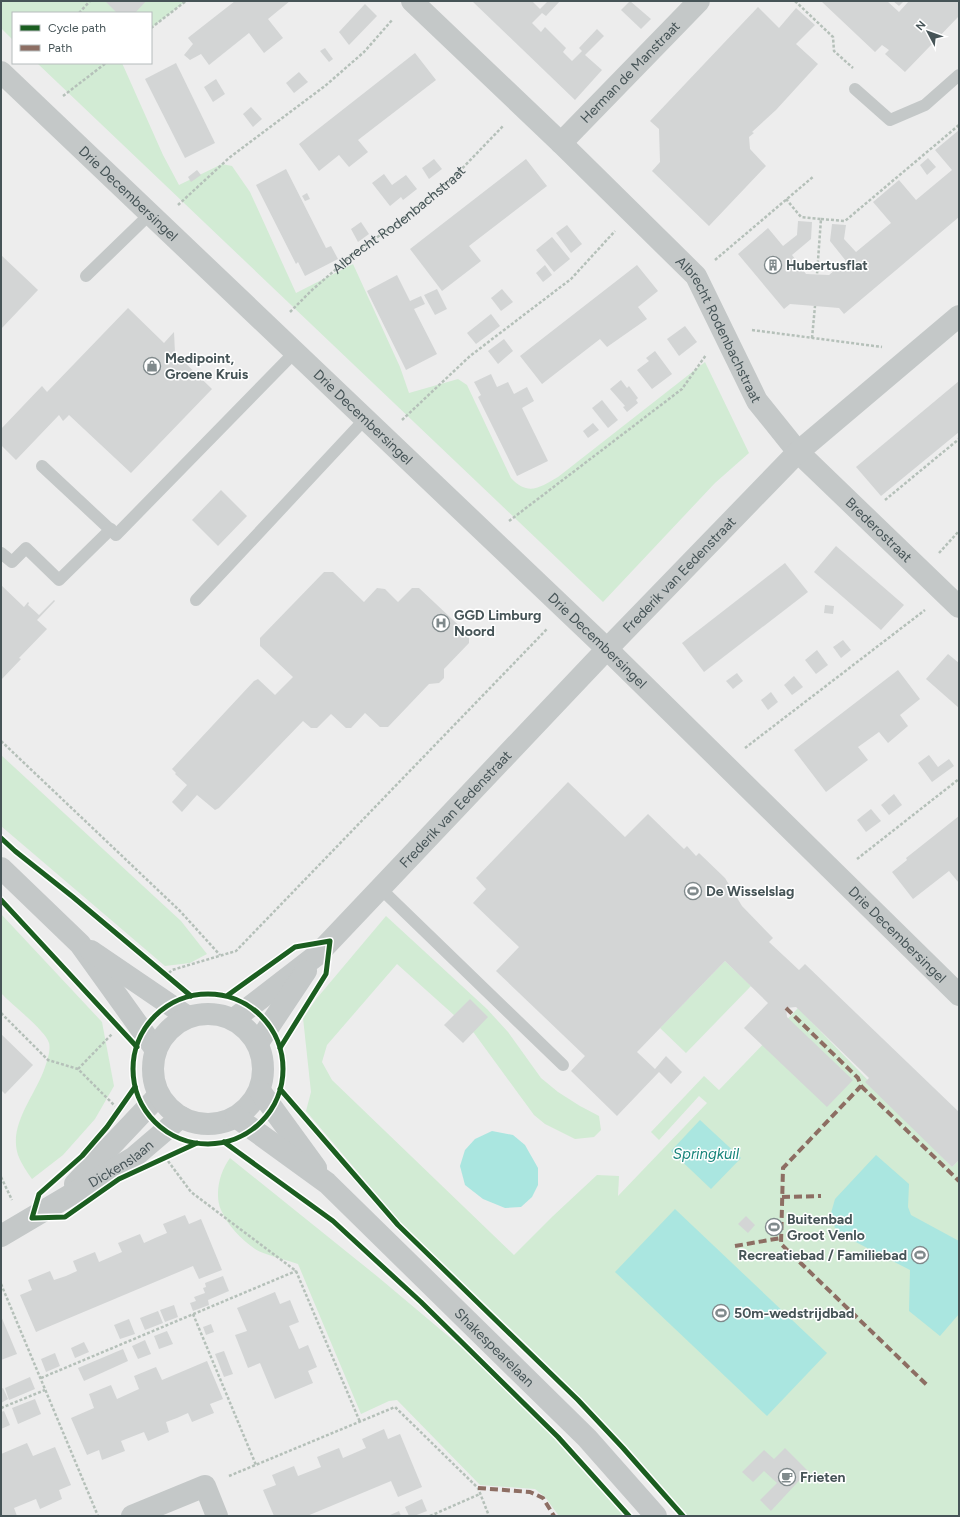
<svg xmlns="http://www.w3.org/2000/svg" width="960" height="1517" viewBox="0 0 960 1517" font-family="Figtree,sans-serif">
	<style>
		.green { fill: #d2ebd4 }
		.water { fill: #aae6e0 }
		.building { fill: #d3d5d5 }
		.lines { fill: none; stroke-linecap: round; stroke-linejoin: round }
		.path { stroke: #b5c0b9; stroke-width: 2.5; stroke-dasharray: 3 2; stroke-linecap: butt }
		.service { stroke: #c4c8c8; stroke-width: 12 }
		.minor { stroke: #c4c8c8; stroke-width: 22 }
		.tertiary { stroke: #c4c8c8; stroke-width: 22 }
		.quiet { stroke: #8d6e63; stroke-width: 4; stroke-dasharray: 8 4; stroke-linecap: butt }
		.cycleway-casing { stroke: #fff; stroke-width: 8 }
		.cycleway { stroke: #1b5e20; stroke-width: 5 }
		.labels { text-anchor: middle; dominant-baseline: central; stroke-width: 3; stroke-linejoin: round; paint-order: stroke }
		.street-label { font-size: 14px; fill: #465457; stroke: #fff }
		.poi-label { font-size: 14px; font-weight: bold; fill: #465457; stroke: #fff; text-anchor: start }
		.water-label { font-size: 15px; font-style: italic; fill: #17847a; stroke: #fff }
	</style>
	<rect width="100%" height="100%" fill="#ededed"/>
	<g class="green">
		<path d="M1,1H186L151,28V13H13V40L1,28Z"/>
		<path d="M37,63H122L163,155L179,185L222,164L232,166L250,192L296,293L353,264L400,367L409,393L458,379L467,385L511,478C528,496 539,488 558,477L705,362L749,453L715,483L603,602Z"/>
		<path d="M1,755L181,921L207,954L190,963L165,966L1,826Z"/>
		<path d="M1,914L102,1022L114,1086L95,1119L63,1155L32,1179C27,1172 21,1163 18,1155C8,1124 36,1095 45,1067C47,1061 51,1050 49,1043C46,1031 11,1004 1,993Z"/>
		<path d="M386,916L487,1009L508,1032L541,1078L558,1092L580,1106L599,1116L601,1130L594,1137L575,1139L545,1124L534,1115L474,1033L397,964L327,1045L322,1062L332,1080L514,1255L553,1216L597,1175L619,1176L618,1196L707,1103L699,1096L659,1140L651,1132L704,1076L719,1090L798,1008L952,1167L959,1160V1516H685L626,1448L402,1224L306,1111L311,1092L303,1018L317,998Z"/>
		<path d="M725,961L751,986L686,1053L660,1028Z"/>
		<path d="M230,1158L378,1277L485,1367L553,1434L628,1516H559L545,1497L535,1489L480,1485L397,1400L389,1401L361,1414L298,1264C287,1260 264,1255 255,1249C242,1240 227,1225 221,1210C214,1194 220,1171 230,1158Z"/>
	</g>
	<g class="water">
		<path d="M700,1120L741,1158L711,1189L671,1151Z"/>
		<path d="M492,1131L513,1135L525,1145L538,1168V1185L532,1197L521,1207L505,1208L483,1199L465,1185L460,1166L465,1150L475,1139Z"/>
		<path d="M876,1155L909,1184L908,1207L911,1215L959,1241V1314L940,1336L909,1311L910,1270L846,1237L835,1228L831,1213L835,1199Z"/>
		<path d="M675,1209L827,1353L767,1416L615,1272Z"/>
	</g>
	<g class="building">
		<path d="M105,1H146L135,13H117Z"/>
		<path d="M235,1H290L268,19L283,38L264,53L249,33L209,65L201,54L190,60L184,55L193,44L188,38L189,37Z"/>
		<path d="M472,1H532L540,9L548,1H560L546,16L542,13L532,23L541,32L545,27L566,48L563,52L572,61L582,51L579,48L597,29L604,36L585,55L602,70L575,100Z"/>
		<path d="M630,1L651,19L641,29L621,10Z"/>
		<path d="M821,1H887L899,12L909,1H959V16L905,72L885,54L889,50L882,45L875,52Z"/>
		<path d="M893,1H904L899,6Z"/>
		<path d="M365,4L377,16L349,45L339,32Z"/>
		<path d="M758,7L779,28L796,8L815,25L796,44L818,64L776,110L752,132L754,133L749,137L750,149L766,166L709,226L652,171L660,162L659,129L650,121Z"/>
		<path d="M325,48L333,59L329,62L320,51Z"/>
		<path d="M415,53L436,80L358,140L368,152L349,167L339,155L319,171L299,144Z"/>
		<path d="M176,63L215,143L185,158L145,79Z"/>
		<path d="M299,72L308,82L294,93L286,83Z"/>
		<path d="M216,79L225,94L213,102L204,87Z"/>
		<path d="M251,107L262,119L253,127L243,114Z"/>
		<path d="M959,130V217L844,314L839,308L815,306L790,304L784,309L738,254L768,228L783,246L797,235L798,221L812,222L811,239L792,255L806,274L829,275L846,261L830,241L832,224L846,225L844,239L856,252L891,223L873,202L899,180L916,200L952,170L935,150Z"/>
		<path d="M928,158L936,167L927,175L920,165Z"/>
		<path d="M434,159L442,169L429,179L422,168Z"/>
		<path d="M526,159L547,186L469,246L481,261L442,291L410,249Z"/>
		<path d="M286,169L326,248L331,246L338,259L305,276L298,262L296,264L256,185Z"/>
		<path d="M197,170L201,175L191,182L188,177Z"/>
		<path d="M384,174L392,185L406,175L417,189L403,200L401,197L390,206L372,183Z"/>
		<path d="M307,193L310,199L305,201L302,196Z"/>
		<path d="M361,222L369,234L358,242L351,229Z"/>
		<path d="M567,225L582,244L571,253L556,233Z"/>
		<path d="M552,237L570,259L554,272L536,250Z"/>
		<path d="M1,255L38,290L1,329Z"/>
		<path d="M545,265L552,275L543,282L536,273Z"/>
		<path d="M637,265L658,291L638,307L647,319L607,347L600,339L542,384L520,356Z"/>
		<path d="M397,275L410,301L421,296L425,304L414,309L437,354L406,370L367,291Z"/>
		<path d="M437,289L447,309L435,315L424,295Z"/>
		<path d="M502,289L513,302L501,311L491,298Z"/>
		<path d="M128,308L164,343L174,332L175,353L212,389L131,473L69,415L63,421L59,415L16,460L1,445V429L42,386L47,392Z"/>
		<path d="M491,314L500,326L476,344L467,333Z"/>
		<path d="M685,326L697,342L679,356L667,339Z"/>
		<path d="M504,339L513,351L498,364L488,351Z"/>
		<path d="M655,351L672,374L652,389L637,370L649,361L646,358Z"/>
		<path d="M491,374L497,387L508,382L514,394L527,387L534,401L522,408L548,461L517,476L478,397L481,395L474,382Z"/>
		<path d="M621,380L627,388L629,386L638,398L636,400L638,403L627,412L623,407L625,406L610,389Z"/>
		<path d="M959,381V432L881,496L856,467Z"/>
		<path d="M602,400L618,420L608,428L592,408Z"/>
		<path d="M593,423L599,430L588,438L583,431Z"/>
		<path d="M221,490L247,516L218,546L192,520Z"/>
		<path d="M836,546L904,605L881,630L814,572Z"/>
		<path d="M785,563L808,592L704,672L682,643Z"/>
		<path d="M324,572H333L364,602L377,588L385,589L398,602L412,588H419L469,635V643L444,669V678L439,683L429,684L388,727H380L365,713L351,728H346L331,714L317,728H311L303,721L219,808L215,810L197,795L182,812L172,802L187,785L175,774L176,773L172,769L254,681L258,679L275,695L293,677L260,646V638Z"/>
		<path d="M1,585L24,607L28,602L29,603L28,605L39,615L54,600L55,601L37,620L47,629L19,658L21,659L1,680Z"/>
		<path d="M825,605L834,606L833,614L824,613Z"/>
		<path d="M843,640L851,650L841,658L833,647Z"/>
		<path d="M817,650L828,665L816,674L805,660Z"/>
		<path d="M948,654L959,663V708L926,679Z"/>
		<path d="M898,670L920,699L900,715L908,726L888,743L879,732L858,747L868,760L826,792L794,750Z"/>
		<path d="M737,673L743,681L733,689L726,681Z"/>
		<path d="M794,676L803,687L792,695L784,685Z"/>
		<path d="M771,692L778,702L768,710L761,700Z"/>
		<path d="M929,755L938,767L949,759L954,766L932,782L918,763Z"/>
		<path d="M568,782L625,837L648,814L684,849L687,846L696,856L699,853L725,878L742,906L773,938L769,942L799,970L805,964L959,1112V1160L952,1167L865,1082L869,1078L868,1077L796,1007L786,1008L787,1017L853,1080L827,1107L744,1028L768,1003L725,961L637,1052L655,1069L666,1056L682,1072L671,1084L659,1072L617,1116L571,1071L585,1056L496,971L519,947L473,903L486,889L476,878Z"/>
		<path d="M894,794L902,805L889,815L881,805Z"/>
		<path d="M871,809L881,821L866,832L857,820Z"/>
		<path d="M959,816V883L949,871L913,899L892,872L907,860L906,858Z"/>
		<path d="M470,999L488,1017L463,1043L444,1025Z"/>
		<path d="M1,1034L33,1065L5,1094L1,1090Z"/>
		<path d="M185,1215L189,1224L201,1219L222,1270L199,1279L193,1266L36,1332L20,1295L32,1290L28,1280L50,1271L54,1280L66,1276L77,1271L73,1261L95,1252L99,1262L122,1252L118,1243L140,1234L144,1243L155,1238L167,1233L163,1224Z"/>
		<path d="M746,1216L755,1225L748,1233L738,1224Z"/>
		<path d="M223,1276L229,1291L208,1300L209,1305L193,1311L190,1303L196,1301L194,1297L205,1293L203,1288L206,1287L205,1283Z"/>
		<path d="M275,1292L280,1304L290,1300L299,1322L289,1326L294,1337L299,1349L308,1345L317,1367L308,1371L313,1383L275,1399L260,1363L248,1368L235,1335L247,1331L237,1308Z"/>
		<path d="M174,1305L178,1317L165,1322L160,1310Z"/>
		<path d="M158,1311L163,1323L145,1330L140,1318Z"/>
		<path d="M1,1316L17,1354L1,1360Z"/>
		<path d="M129,1319L135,1334L120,1339L114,1325Z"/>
		<path d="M211,1324L214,1332L206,1335L203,1327Z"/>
		<path d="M167,1331L173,1344L159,1349L154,1336Z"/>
		<path d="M145,1340L151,1354L138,1359L132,1346Z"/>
		<path d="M84,1342L89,1352L75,1358L71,1348Z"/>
		<path d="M123,1349L128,1361L84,1381L78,1368Z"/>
		<path d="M224,1351L233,1374L224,1377L215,1354Z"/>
		<path d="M55,1353L60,1366L46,1372L41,1359Z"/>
		<path d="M207,1361L223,1399L210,1404L214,1413L192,1422L188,1413L177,1418L166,1422L169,1432L148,1441L144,1432L121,1441L125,1451L102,1460L99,1450L87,1455L71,1418L94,1408L89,1394L111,1385L117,1399L139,1389L134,1376L156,1367L162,1380Z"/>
		<path d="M30,1377L35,1389L9,1400L5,1388Z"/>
		<path d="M3,1388L8,1399L1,1403V1389Z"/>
		<path d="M35,1399L41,1414L18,1424L12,1408Z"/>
		<path d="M4,1411L10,1425L1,1429V1412Z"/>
		<path d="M384,1429L388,1439L400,1434L422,1487L398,1497L391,1481L307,1516H274L263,1490L276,1485L272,1475L294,1466L298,1476L321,1467L317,1457L339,1448L343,1458L366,1448L362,1439Z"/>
		<path d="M27,1443L33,1456L55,1447L71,1485L59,1490L62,1499L40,1509L36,1499L14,1508L17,1516H1V1454Z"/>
		<path d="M785,1448L808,1471L771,1511L760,1500L777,1483L764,1471L753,1482L742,1472L764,1450L774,1459Z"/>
		<path d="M422,1499L427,1511L414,1516H409L405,1507Z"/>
		<path d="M399,1511L401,1516H388Z"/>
	</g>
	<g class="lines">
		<g class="path">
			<path d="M795,1L833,37L834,51L853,68"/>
			<path d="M79,13L90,1"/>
			<path d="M151,28L186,1"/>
			<path d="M63,96L106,63"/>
			<path d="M786,199L801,217L821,219L817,274"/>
			<path d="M178,205L229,158L325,86L364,52L393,19"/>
			<path d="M821,219L845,221L959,125"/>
			<path d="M715,260L814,176"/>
			<path id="s1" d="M290,312L312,290L357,251L402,220L452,179L504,125"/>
			<path d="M752,330L882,347"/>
			<path d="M812,338L815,306"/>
			<path d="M402,420L470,356L571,279L615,231"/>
			<path d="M885,500L959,439"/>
			<path d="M509,521L682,389L706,355"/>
			<path d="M939,553L959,531"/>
			<path d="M1,741L180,911L220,955"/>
			<path d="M745,748L925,610"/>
			<path d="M857,859L959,779"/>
			<path d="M169,973L172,970L236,951L547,629"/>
			<path d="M1,1013L48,1060L78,1069L115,1106"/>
			<path d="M78,1069L112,1034"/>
			<path d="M168,1161L191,1192L296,1271L360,1422"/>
			<path d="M1,1177L12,1200"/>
			<path d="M1,1284L98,1516"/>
			<path d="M193,1314L256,1465"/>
			<path d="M41,1378L296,1271"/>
			<path d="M1,1408L45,1390"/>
			<path d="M229,1476L395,1407L478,1488L489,1516"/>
			<path d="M430,1516L480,1494"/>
		</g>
		<g class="service">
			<path d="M855,89L890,120L925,105L959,75"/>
			<path d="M86,276L150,214"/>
			<path d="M42,466L116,535L295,352"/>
			<path d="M1,553L12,562L26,548L59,580L111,529"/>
			<path d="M196,600L365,419"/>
			<path d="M380,888L563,1065"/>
		</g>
		<g class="minor">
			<path id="s2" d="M412,1L561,143L696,276L757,401L798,452L959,607"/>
			<path id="s3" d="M1,72L607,649L959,995"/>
			<path id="s4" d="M561,143L699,1"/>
			<path id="s5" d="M234,1019L317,955L607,649L798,452L959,316"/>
			<path d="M258,1043L306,971"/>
			<path d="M75,1184L159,1095"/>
			<path id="s6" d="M1,1236L133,1158L181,1117"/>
			<path d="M132,1516L205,1486L217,1516"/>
		</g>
		<g class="tertiary">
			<path d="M1,868L80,944L156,1050"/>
			<path d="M91,951L188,1017"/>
			<circle cx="208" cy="1069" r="55"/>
			<path d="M260,1091L316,1168"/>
			<path id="s7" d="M236,1117L327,1183L587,1438L656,1516"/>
		</g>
		<g class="quiet">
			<path d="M786,1008L858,1078L861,1086L783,1168L781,1244L929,1387"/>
			<path d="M861,1086L959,1181"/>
			<path d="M782,1197L821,1196"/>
			<path d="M735,1246L781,1238"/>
			<path d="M478,1488L530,1492L543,1498L554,1516"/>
		</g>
		<g class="cycleway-casing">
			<g id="cycleway">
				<path d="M1,838L15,851L73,897L191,996"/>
				<path d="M1,900L137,1047"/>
				<circle cx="208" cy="1069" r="75"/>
				<path d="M228,995L295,947L330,941L326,974L280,1048"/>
				<path d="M135,1087L107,1127L82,1156L39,1194L32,1218L65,1217L119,1179L197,1143"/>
				<path d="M280,1089L398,1225L578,1400L623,1448L683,1516"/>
				<path d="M224,1142L333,1221L421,1302L558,1437L629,1516"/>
			</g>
		</g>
		<use href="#cycleway" class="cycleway"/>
	</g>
	<defs>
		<g id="building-ring" transform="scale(0.9)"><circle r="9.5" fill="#fff" stroke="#808a8c" stroke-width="1.5"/><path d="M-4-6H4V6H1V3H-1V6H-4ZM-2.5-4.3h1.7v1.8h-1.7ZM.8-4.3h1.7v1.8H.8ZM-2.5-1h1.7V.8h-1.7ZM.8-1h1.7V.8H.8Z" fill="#808a8c"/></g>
		<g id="shop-ring" transform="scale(0.9)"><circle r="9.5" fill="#fff" stroke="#808a8c" stroke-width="1.5"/><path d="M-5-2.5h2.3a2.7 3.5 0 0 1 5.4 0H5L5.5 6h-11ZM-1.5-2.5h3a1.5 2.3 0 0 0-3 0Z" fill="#808a8c"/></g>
		<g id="hospital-ring" transform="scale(0.9)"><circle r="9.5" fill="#fff" stroke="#808a8c" stroke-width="1.5"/><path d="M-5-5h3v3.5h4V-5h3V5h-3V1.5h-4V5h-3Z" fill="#808a8c"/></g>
		<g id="stadium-ring" transform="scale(0.9)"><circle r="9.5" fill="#fff" stroke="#808a8c" stroke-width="1.5"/><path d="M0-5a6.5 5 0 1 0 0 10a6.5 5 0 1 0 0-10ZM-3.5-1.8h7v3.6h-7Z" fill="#808a8c"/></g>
		<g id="cafe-ring" transform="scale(0.9)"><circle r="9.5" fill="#fff" stroke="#808a8c" stroke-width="1.5"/><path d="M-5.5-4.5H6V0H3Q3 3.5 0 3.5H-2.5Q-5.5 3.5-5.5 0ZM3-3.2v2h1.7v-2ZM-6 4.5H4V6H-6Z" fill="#808a8c"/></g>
	</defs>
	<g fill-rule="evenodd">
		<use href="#building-ring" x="773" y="265"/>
		<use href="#shop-ring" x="152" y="366"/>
		<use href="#hospital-ring" x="441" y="623"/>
		<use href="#stadium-ring" x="693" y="891"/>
		<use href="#stadium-ring" x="774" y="1227"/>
		<use href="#stadium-ring" x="920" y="1255"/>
		<use href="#stadium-ring" x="721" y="1313"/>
		<use href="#cafe-ring" x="787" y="1477"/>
	</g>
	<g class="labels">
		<g class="street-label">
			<text stroke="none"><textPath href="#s4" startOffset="99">Herman de Manstraat</textPath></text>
			<text stroke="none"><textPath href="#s3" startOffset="176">Drie Decembersingel</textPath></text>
			<text stroke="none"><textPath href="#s1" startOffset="143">Albrecht Rodenbachstraat</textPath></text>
			<text stroke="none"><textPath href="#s2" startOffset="453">Albrecht Rodenbachstraat</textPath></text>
			<text stroke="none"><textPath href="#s3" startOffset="500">Drie Decembersingel</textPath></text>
			<text stroke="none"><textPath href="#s2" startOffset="712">Brederostraat</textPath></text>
			<text stroke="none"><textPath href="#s5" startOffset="630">Frederik van Eedenstraat</textPath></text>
			<text stroke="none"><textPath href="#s3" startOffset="824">Drie Decembersingel</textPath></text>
			<text stroke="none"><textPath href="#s5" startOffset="306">Frederik van Eedenstraat</textPath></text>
			<text stroke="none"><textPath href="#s3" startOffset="1244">Drie Decembersingel</textPath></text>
			<text stroke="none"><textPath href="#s6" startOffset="140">Dickenslaan</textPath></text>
			<text stroke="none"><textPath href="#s7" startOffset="347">Shakespearelaan</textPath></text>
		</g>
		<g class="poi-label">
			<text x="786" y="265">Hubertusflat</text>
			<text x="165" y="358">Medipoint,<tspan x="165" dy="16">Groene Kruis</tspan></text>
			<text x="454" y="615">GGD Limburg<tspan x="454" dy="16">Noord</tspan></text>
			<text x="706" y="891">De Wisselslag</text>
			<text x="787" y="1219">Buitenbad<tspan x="787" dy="16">Groot Venlo</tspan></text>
			<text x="907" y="1255" text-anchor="end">Recreatiebad / Familiebad</text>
			<text x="734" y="1313">50m-wedstrijdbad</text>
			<text x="800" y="1477">Frieten</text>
		</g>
		<g class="water-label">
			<text x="706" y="1154">Springkuil</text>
		</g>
	</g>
	<rect width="960" height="1517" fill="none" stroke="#465457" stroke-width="4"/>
	<rect x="12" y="12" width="140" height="52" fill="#ffffff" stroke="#b5bbbc"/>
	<rect x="20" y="25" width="20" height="6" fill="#1b5e20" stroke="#b5bbbc"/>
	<text x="48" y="32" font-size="12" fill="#465457">Cycle path</text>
	<rect x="20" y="45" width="20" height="6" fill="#8d6e63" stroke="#b5bbbc"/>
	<text x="48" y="52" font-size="12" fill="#465457">Path</text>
	<g transform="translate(928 32) rotate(311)" stroke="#ffffff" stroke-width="3" paint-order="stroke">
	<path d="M0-3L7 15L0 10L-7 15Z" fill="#465457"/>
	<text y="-6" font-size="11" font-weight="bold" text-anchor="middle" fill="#465457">N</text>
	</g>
</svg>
